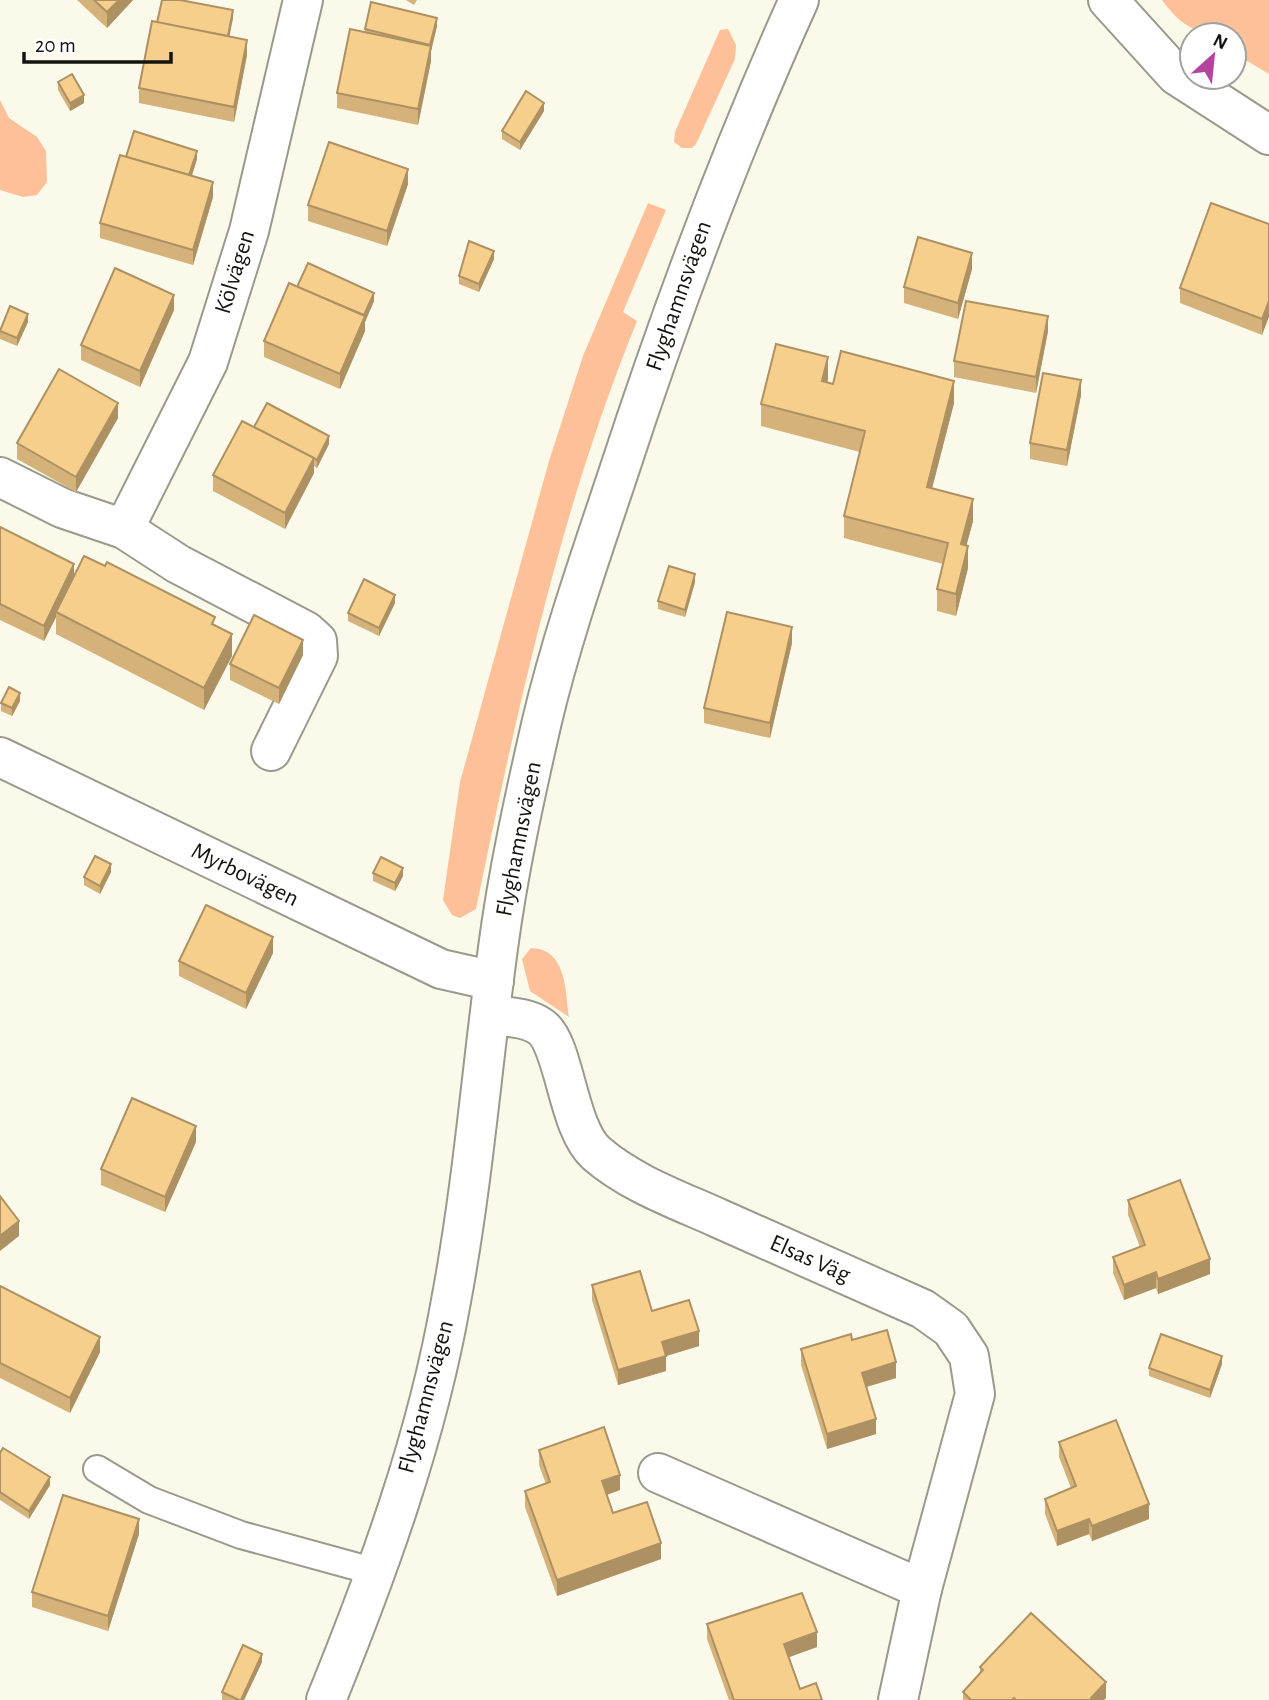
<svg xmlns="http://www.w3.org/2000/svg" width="1269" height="1700" viewBox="0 0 1269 1700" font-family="'Alegreya Sans',sans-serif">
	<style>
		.green { fill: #fec098 }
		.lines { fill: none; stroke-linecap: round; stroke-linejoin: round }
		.lane-casing { stroke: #9a9a8c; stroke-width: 30 }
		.street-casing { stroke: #9a9a8c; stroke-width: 42 }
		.secondary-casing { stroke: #9a9a8c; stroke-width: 42 }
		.lane { stroke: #fff; stroke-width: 26 }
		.street { stroke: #fff; stroke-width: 38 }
		.secondary { stroke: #fff; stroke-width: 38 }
		.wall { fill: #d4b279 }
		.shaded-wall { fill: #ad9163 }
		.building { fill: #f7cf8d; stroke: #ad9163; stroke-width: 2 }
		.labels { text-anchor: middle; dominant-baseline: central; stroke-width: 5; stroke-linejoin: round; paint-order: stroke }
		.street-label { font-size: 24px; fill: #151510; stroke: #fff }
	</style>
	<rect width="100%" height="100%" fill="#faf9ea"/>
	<g class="green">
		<path d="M1162,0H1269V74L1234,53V35C1199,35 1183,29 1162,0Z"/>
		<path d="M728,29L736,45L735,59L696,144L692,148H682L674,142L675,132L720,30Z"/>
		<path d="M0,100L9,118L37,137L46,151L47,182L37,195L23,197L0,190Z"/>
		<path d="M648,203L666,210L623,312L637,321C560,510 517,711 476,909L460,918L452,915L443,900L460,782L549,461L583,356Z"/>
		<path d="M531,948C567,949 565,990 569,1017L530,991L522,959Z"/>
	</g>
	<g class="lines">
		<g class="lane-casing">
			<path id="lane" d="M97,1469L149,1500L241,1535L376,1572"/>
		</g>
		<g class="street-casing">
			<g id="street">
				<path d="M1108,0L1176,75L1269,135"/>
				<path d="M0,477L62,508L124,529L178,564L306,631L317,641L318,656L271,751"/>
				<path d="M124,529L208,362L249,231L303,0"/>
				<path d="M0,757L441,969L494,981"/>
				<path d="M490,1015C508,1017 527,1017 541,1027C565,1044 567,1127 596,1153C630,1183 678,1200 718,1218C787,1248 855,1279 923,1309L951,1329L969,1356L975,1394L922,1589L898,1700"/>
				<path d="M658,1473L922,1589"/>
			</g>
		</g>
		<g class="secondary-casing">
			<path id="secondary" d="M326,1700C378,1572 427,1438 451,1301C473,1184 482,1066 498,948C508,872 525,795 542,721C562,637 591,555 618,474C671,312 729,155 799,0"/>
		</g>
		<use href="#lane" class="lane"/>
		<use href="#street" class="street"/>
		<use href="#secondary" class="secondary"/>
	</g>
	<g class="wall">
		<path d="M77,0H133L107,28Z"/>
		<path d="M406,0H417L414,5Z"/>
		<path d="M233,18L229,36L247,55L234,122L139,103V88Z"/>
		<path d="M437,26L431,51V61L418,125L337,108V93L365,32V29Z"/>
		<path d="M58,82L84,103L70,111L58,90Z"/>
		<path d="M544,111L520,150L502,139V131Z"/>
		<path d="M126,157L197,159L192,176L213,197L193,265L100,238V223Z"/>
		<path d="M408,184L387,246L308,221V205Z"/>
		<path d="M1269,224L1262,335L1180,303V288Z"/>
		<path d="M494,259L479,292L459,284V276Z"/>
		<path d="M972,269L958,319L904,303V287Z"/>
		<path d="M297,287L374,301L365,322V331L340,389L264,357V341Z"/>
		<path d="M174,310L140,387L81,360V345Z"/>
		<path d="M28,322L17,346L0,339V331Z"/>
		<path d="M1048,331L1036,393L954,377V361Z"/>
		<path d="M828,379L827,383L954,403L932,488L973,521L966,546L968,568L956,616L937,611V589L943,564L844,538V516L860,452L761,426V404Z"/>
		<path d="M1081,395L1067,466L1030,459V443Z"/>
		<path d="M118,418L76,492L17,459V443Z"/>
		<path d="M254,427L329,444L317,468L314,466V473L285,529L213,491V475Z"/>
		<path d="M0,527L74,576L215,625L232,656L204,710L56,634V617L44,641L0,620Z"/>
		<path d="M695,582L685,617L658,609V601Z"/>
		<path d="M395,603L379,636L348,621V613Z"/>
		<path d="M792,643L770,738L704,723V708Z"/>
		<path d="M303,655L279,704L230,680V664Z"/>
		<path d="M20,701L12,716L1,711V703Z"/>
		<path d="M111,872L100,894L84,885V877Z"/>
		<path d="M373,873L403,876L395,891L373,881Z"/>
		<path d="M273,953L246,1009L179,976V961Z"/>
		<path d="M196,1142L165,1212L101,1185V1169Z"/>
		<path d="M1128,1200L1210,1274L1158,1294L1156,1288L1124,1300L1113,1273V1257L1140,1247L1128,1215Z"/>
		<path d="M592,1285L652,1311L699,1346L666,1356V1371L618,1385L592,1300Z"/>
		<path d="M0,1286L100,1352L70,1413L0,1378Z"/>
		<path d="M852,1340L896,1378L867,1387L876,1434L827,1449L801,1365V1349Z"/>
		<path d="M1222,1364L1210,1398L1149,1376V1368Z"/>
		<path d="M1059,1442L1149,1519L1092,1541L1089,1534L1057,1546L1045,1514V1499L1071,1488L1059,1457Z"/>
		<path d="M539,1450L620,1490L607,1495L613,1513L661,1559L557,1596L525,1507V1491L546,1484L539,1465Z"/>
		<path d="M0,1453L50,1485L29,1519L0,1500Z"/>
		<path d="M139,1534L108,1631L32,1607V1592Z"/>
		<path d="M707,1624L817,1647L789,1657L800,1689L822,1700H729L707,1639Z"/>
		<path d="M262,1662L244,1700H222V1692Z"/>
		<path d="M980,1667L1106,1698L1104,1700H963V1692L980,1673Z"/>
	</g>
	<g class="shaded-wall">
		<path d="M119,0H133L107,28V12Z"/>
		<path d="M233,10V18L227,49V41Z"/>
		<path d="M437,18V26L431,51V61L418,125V109L430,45Z"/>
		<path d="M247,40V55L234,122V107Z"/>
		<path d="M84,95V103L70,111V103Z"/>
		<path d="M544,103V111L520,150V142Z"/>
		<path d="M197,151V159L188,187V179Z"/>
		<path d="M408,169V184L387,246V231Z"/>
		<path d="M213,182V197L193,265V250Z"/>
		<path d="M494,251V259L479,292V284Z"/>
		<path d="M972,253V269L958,319V303Z"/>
		<path d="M374,293V301L365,322V331L340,389V374Z"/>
		<path d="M174,295V310L140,387V371Z"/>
		<path d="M1269,301V317L1262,335V319Z"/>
		<path d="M28,314V322L17,346V338Z"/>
		<path d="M1048,316V331L1036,393V377Z"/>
		<path d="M828,357V379L822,403V381Z"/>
		<path d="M1081,380V395L1067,466V450Z"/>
		<path d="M954,381V403L927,508V487Z"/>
		<path d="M118,403V418L76,492V477Z"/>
		<path d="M329,436V444L317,468V460Z"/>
		<path d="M314,458V473L285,529V513Z"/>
		<path d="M973,499V521L961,566V544Z"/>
		<path d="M968,546V568L956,616V594Z"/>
		<path d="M74,564V579L56,612V617L44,641V626Z"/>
		<path d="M695,574V582L685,617V610Z"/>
		<path d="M395,595V603L379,636V628Z"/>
		<path d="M792,627V643L770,738V723Z"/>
		<path d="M232,634V656L204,710V688Z"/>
		<path d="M303,640V655L279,704V688Z"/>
		<path d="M20,693V701L12,716V708Z"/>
		<path d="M111,864V872L100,894V886Z"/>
		<path d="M403,868V876L395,891V883Z"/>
		<path d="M273,937V953L246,1009V993Z"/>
		<path d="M196,1126V1142L165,1212V1197Z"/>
		<path d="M19,1221V1236L0,1251V1236Z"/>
		<path d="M1210,1259V1274L1158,1294V1279Z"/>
		<path d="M1156,1272V1288L1124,1300V1285Z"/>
		<path d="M699,1331V1346L666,1356V1371L618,1385V1370L662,1342Z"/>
		<path d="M100,1337V1352L70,1413V1398Z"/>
		<path d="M1222,1356V1364L1210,1398V1390Z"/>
		<path d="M896,1362V1378L862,1388V1373Z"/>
		<path d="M876,1419V1434L827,1449V1434Z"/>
		<path d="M620,1475V1490L602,1496V1481Z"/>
		<path d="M50,1477V1485L29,1519V1511Z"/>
		<path d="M1149,1504V1519L1092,1541V1526Z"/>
		<path d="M139,1519V1534L108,1631V1616Z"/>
		<path d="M1089,1519V1534L1057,1546V1531Z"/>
		<path d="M661,1543V1559L557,1596V1580Z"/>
		<path d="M817,1632V1647L784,1659V1644Z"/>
		<path d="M262,1654V1662L244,1700H241Z"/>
		<path d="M1106,1682V1698L1104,1700H1091V1698Z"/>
	</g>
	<g class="building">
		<path d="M94,0H119L107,12Z"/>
		<path d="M162,0H180L233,10L228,36L157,23Z"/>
		<path d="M371,2L437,18L430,45L365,29Z"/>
		<path d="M152,21L247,40L234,107L139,88Z"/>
		<path d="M350,29L431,46L418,109L337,93Z"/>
		<path d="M72,74L84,95L70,103L58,82Z"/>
		<path d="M526,91L544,103L520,142L502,131Z"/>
		<path d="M134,131L197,151L189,175L126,157Z"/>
		<path d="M329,142L408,169L387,231L308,205Z"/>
		<path d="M120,155L213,182L193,250L100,223Z"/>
		<path d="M1211,203L1269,224V301L1262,319L1180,288Z"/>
		<path d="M918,237L972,253L958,303L904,287Z"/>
		<path d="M469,241L494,251L479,284L459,276Z"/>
		<path d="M308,263L374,293L364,315L297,287Z"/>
		<path d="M115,268L174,295L140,371L81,345Z"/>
		<path d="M289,283L365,316L340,374L264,341Z"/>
		<path d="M966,301L1048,316L1036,377L954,361Z"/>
		<path d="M10,306L28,314L17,338L0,331Z"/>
		<path d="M776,344L828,357L822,381L833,384L841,351L954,381L927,487L973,499L961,544L968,546L956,594L937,589L948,543L844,516L865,431L761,404Z"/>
		<path d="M59,369L118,403L76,477L17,443Z"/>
		<path d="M1043,373L1081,380L1067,450L1030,443Z"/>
		<path d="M267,403L329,436L317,460L254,427Z"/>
		<path d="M242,421L314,458L285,513L213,475Z"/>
		<path d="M0,527L74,564L44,626L0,604Z"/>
		<path d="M84,556L105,566L107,562L215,617L212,624L232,634L204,688L56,612Z"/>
		<path d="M669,566L695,574L685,610L658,601Z"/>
		<path d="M364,579L395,595L379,628L348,613Z"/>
		<path d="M727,612L792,627L770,723L704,708Z"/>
		<path d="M254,615L303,640L279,688L230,664Z"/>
		<path d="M9,687L20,693L12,708L1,703Z"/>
		<path d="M95,856L111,864L100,886L84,877Z"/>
		<path d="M381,857L403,868L395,883L373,873Z"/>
		<path d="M206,905L273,937L246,993L179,961Z"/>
		<path d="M132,1098L196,1126L165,1197L101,1169Z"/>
		<path d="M1180,1180L1210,1259L1158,1279L1156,1272L1124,1285L1113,1257L1145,1245L1128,1200Z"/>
		<path d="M0,1196L19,1221L0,1236Z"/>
		<path d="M640,1271L652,1311L689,1300L699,1331L662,1342L666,1356L618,1370L592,1285Z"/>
		<path d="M0,1286L100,1337L70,1398L0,1363Z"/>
		<path d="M887,1330L896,1362L862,1373L876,1419L827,1434L801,1349L851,1334L852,1340Z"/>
		<path d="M1161,1334L1222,1356L1210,1390L1149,1368Z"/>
		<path d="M1116,1420L1149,1504L1092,1526L1089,1519L1057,1531L1045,1499L1076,1486L1059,1442Z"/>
		<path d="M604,1427L620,1475L602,1481L613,1513L647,1502L661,1543L557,1580L525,1491L550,1482L539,1450Z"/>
		<path d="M3,1448L50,1477L29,1511L0,1492V1453Z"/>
		<path d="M63,1495L139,1519L108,1616L32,1592Z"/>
		<path d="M802,1593L817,1632L784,1644L800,1689L816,1683L822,1700H734L707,1624Z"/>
		<path d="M1031,1613L1106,1682L1091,1698L1092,1700H1016L1014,1698L1012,1700H971L963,1692L983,1670L980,1667Z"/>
		<path d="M243,1645L262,1654L241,1700H239L222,1692Z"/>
	</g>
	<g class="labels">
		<g class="street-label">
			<text transform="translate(235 272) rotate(-73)">Kölvägen</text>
			<text transform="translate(679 296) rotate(-71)">Flyghamnsvägen</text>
			<text transform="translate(519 839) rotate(-79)">Flyghamnsvägen</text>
			<text transform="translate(245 875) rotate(26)">Myrbovägen</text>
			<text transform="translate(810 1259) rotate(24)">Elsas Väg</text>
			<text transform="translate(426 1397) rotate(-75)">Flyghamnsvägen</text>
		</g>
	</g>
	<g transform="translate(1213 56) rotate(27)"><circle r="33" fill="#ffffff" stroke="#a1a19f" stroke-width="2"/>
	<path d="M0-5L12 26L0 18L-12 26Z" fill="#b6449e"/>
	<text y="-10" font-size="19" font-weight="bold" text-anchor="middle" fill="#151510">N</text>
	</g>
	<path d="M24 52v10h147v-10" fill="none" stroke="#151510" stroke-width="3.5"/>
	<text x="35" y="52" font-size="21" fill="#151510" stroke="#ffffff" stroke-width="5" paint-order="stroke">20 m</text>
</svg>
